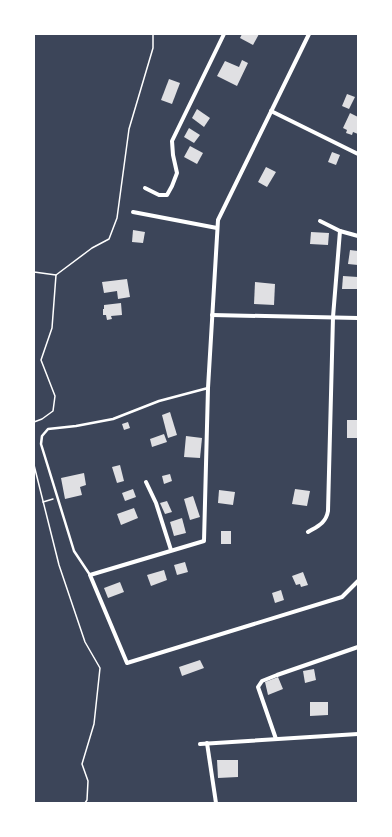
<svg xmlns="http://www.w3.org/2000/svg" width="392" height="837" viewBox="0 0 392 837" font-family="'Golos Text',sans-serif">
	<style>
		.green { fill: #3c4559 }
		.building { fill: #e0e0e3 }
		.lines { fill: none; stroke-linecap: round; stroke-linejoin: round }
		.path { stroke: #fff; stroke-width: 1.5 }
		.service { stroke: #fff; stroke-width: 2.5 }
		.minor { stroke: #fff; stroke-width: 4 }
	</style>
	<rect width="100%" height="100%" fill="#2d3142"/>
	<rect class="green" x="34" y="34" width="324" height="769"/>
	<g class="building">
		<path d="M242,34H259L253,45L240,38Z"/>
		<path d="M242,60L248,63L237,86L217,76L225,61L239,67Z"/>
		<path d="M169,79L180,83L172,104L161,100Z"/>
		<path d="M347,94L355,97L349,109L342,106Z"/>
		<path d="M197,109L210,118L204,127L192,118Z"/>
		<path d="M350,113L358,117V134L353,132L352,135L346,133L347,130L343,128Z"/>
		<path d="M189,128L200,135L194,143L184,137Z"/>
		<path d="M190,146L203,153L197,164L184,157Z"/>
		<path d="M332,152L340,155L336,165L328,162Z"/>
		<path d="M266,167L276,172L267,187L258,182Z"/>
		<path d="M133,230L145,232L143,243L132,242Z"/>
		<path d="M311,232L329,233L328,245L310,244Z"/>
		<path d="M350,250L358,251V265L348,264Z"/>
		<path d="M343,276L358,277V289H342Z"/>
		<path d="M127,279L130,297L118,299L117,291L104,293L102,282Z"/>
		<path d="M255,282L275,284L274,305L254,304Z"/>
		<path d="M121,303L122,315L111,316L112,319L107,320L106,315H103V309H104V305Z"/>
		<path d="M170,412L177,435L168,438L162,415Z"/>
		<rect x="347" y="420" width="11" height="18"/>
		<path d="M128,422L130,428L124,430L122,424Z"/>
		<path d="M164,434L167,442L152,447L150,439Z"/>
		<path d="M186,436L202,438L200,458L184,457Z"/>
		<path d="M120,465L124,481L117,483L112,467Z"/>
		<path d="M84,473L86,485L80,487L82,495L65,499L61,478Z"/>
		<path d="M170,474L172,481L164,484L162,476Z"/>
		<path d="M133,489L136,497L125,501L122,493Z"/>
		<path d="M295,489L310,491L307,506L292,504Z"/>
		<path d="M219,490L235,492L233,505L218,503Z"/>
		<path d="M193,496L200,517L190,520L184,499Z"/>
		<path d="M167,501L172,512L165,514L160,503Z"/>
		<path d="M134,508L138,518L121,525L117,514Z"/>
		<path d="M182,518L186,533L174,536L170,522Z"/>
		<rect x="221" y="531" width="10" height="13"/>
		<path d="M185,562L188,572L177,575L174,565Z"/>
		<path d="M164,570L167,580L151,586L147,575Z"/>
		<path d="M303,572L308,585L301,587L300,584L296,585L292,576Z"/>
		<path d="M120,582L124,592L108,598L104,588Z"/>
		<path d="M281,590L284,600L275,603L272,593Z"/>
		<path d="M200,660L204,668L182,676L179,667Z"/>
		<path d="M314,669L316,680L305,683L303,671Z"/>
		<path d="M278,677L283,689L268,695L265,682Z"/>
		<path d="M310,702H328V715L310,716Z"/>
		<path d="M217,760H238V777L218,778Z"/>
	</g>
	<g class="lines">
		<g class="path">
			<path d="M34,272L56,275"/>
			<path d="M34,422L42,419L53,411L55,396L41,360L52,328L56,275L92,248L109,239L117,218L129,129L153,48V34"/>
			<path d="M34,465L59,565L85,642L100,668L94,724L82,764L88,781L87,800L85,803"/>
			<path d="M43,502L53,499"/>
		</g>
		<path class="service" d="M90,575L74,551L41,444L42,436L48,429L76,426L113,419L159,401L208,388"/>
		<g class="minor">
			<path d="M309,34L218,220L208,388L204,541L90,575L127,663L342,597L358,581"/>
			<path d="M271,111L358,154"/>
			<path d="M145,188L159,195H167L172,186L177,173L173,155L172,141L224,34"/>
			<path d="M133,212L217,228"/>
			<path d="M320,221L340,231L358,236"/>
			<path d="M212,315L358,318"/>
			<path d="M146,482L156,503L171,550"/>
			<path d="M308,532C318,526 326,523 328,511L333,317L340,231"/>
			<path d="M276,739L258,687L262,681L277,675L358,647"/>
			<path d="M207,743L216,803"/>
			<path d="M200,744L358,734"/>
		</g>
	</g>
	<rect width="392" height="837" fill="none" stroke="#ffffff" stroke-width="70"/>
</svg>
